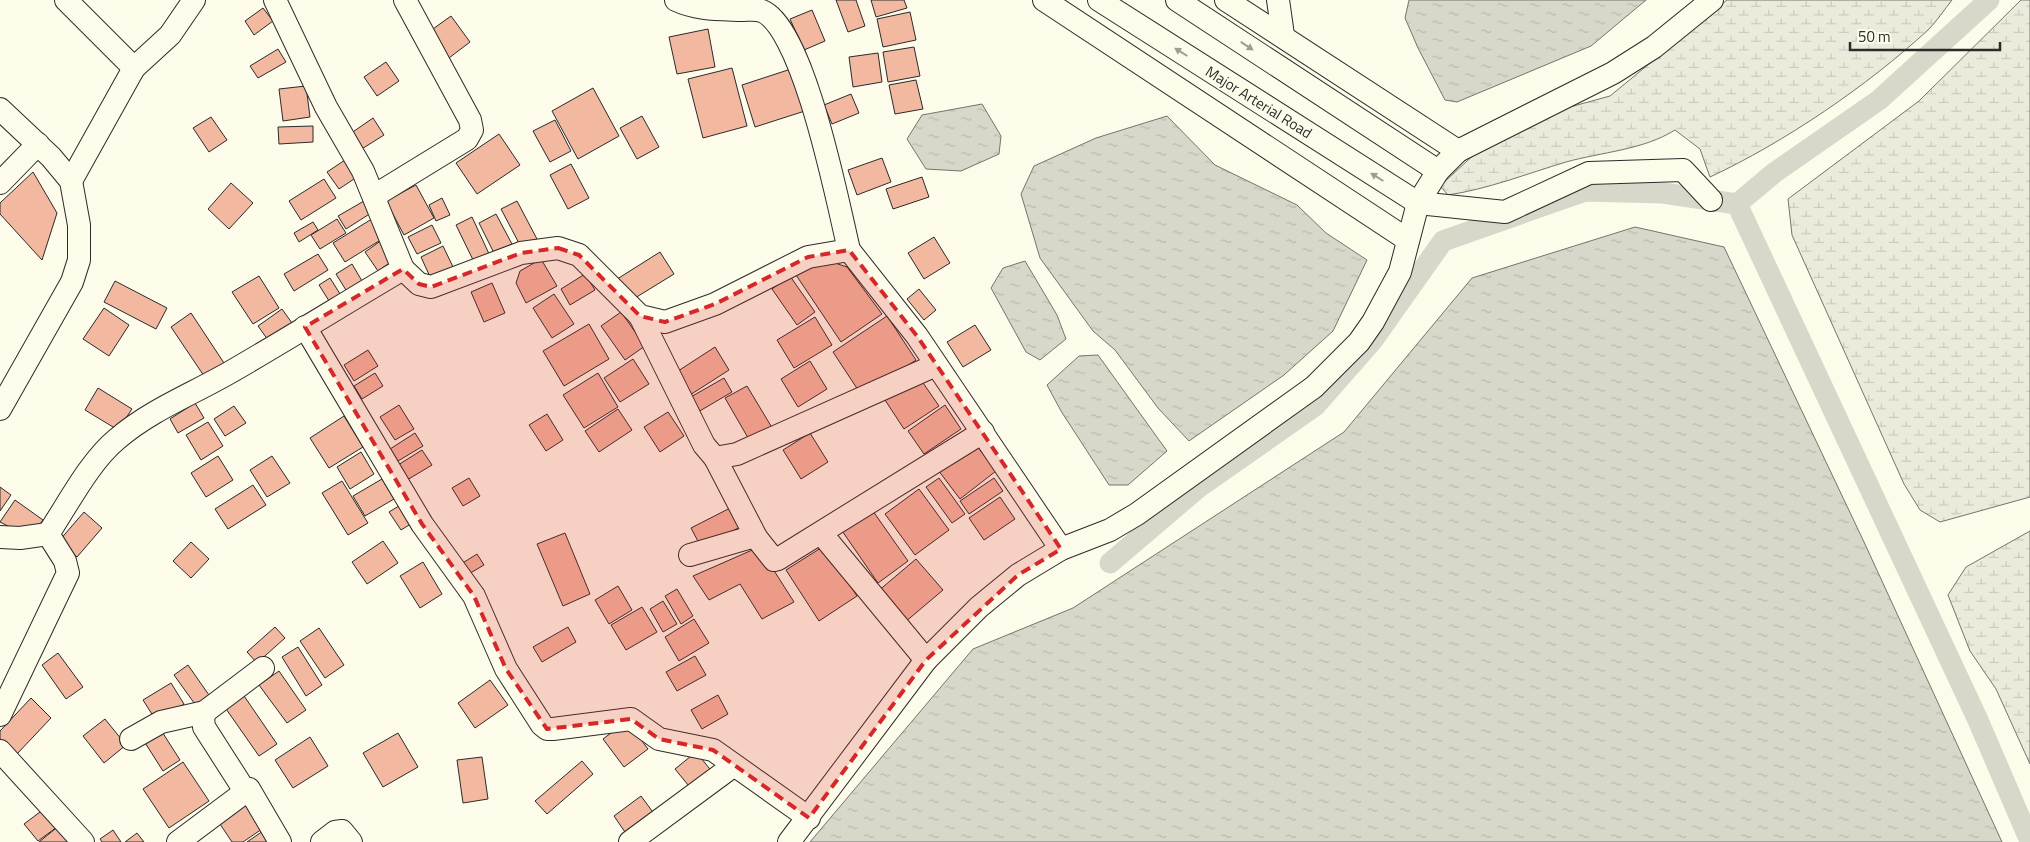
<svg xmlns="http://www.w3.org/2000/svg" width="2030" height="842" viewBox="0 0 2030 842" font-family="'Titillium Web',sans-serif">
	<style>
		.wetland { fill: url(#wetland-marsh); stroke: #74746e }
		.water { fill: url(#water-ripples); stroke: #74746e }
		.lines { fill: none; stroke-linecap: round; stroke-linejoin: round }
		.canal { stroke: #d8d7c9; stroke-width: 21 }
		.building { fill: #f2b8a0; stroke: #2b2b2b }
		.minor-casing { stroke: #2b2b2b; stroke-width: 24 }
		.minor { stroke: #fdfbea; stroke-width: 22 }
		.oneway { fill: #9e9d94 }
		.marked { fill: #d62828; fill-opacity: 0.2; stroke: #d62828; stroke-width: 4; stroke-dasharray: 10 6; stroke-linejoin: round }
		.labels { text-anchor: middle; dominant-baseline: central; stroke-width: 4; stroke-linejoin: round; paint-order: stroke }
		.street-label { font-size: 15px; fill: #2b2b2b; stroke: #fdfbea }
	</style>
	<defs>
		<pattern id="wetland-marsh" width="20" height="14" patternUnits="userSpaceOnUse" patternTransform="scale(1.25)"><rect width="20" height="14" fill="#ecebdb"/><path d="M1 5h8M5 5V1M11 12h8M15 12V8" fill="none" stroke="#cbcabc"/></pattern>
		<pattern id="water-ripples" width="26" height="14" patternUnits="userSpaceOnUse" patternTransform="scale(1.25)"><rect width="26" height="14" fill="#d8d7c9"/><path d="M2 4q2-2 4 0t4 0M15 11q2-2 4 0t4 0" fill="none" stroke="#bab9ad"/></pattern>
	</defs>
	<rect width="100%" height="100%" fill="#fdfbea"/>
	<g class="wetland">
		<path d="M1727,0H1952C1944,10 1937,21 1928,30C1867,86 1785,142 1710,177L1700,149L1675,130C1643,150 1602,152 1566,162C1526,174 1488,189 1448,195L1440,186L1480,149L1559,110L1610,96Z"/>
		<path d="M2021,0H2030V497L1940,522L1920,510L1904,484L1792,235L1788,199L1919,101Z"/>
		<path d="M2030,531V764L1996,689L1970,651L1948,595L1966,567Z"/>
	</g>
	<g class="water">
		<path d="M1409,0H1646L1591,46L1457,102L1445,100L1418,48L1405,18Z"/>
		<path d="M982,104L1001,136L999,154L961,171L926,169L907,139L922,115Z"/>
		<path d="M1167,116L1215,165L1297,205L1326,233L1367,260L1333,331L1284,375L1189,441L1158,408L1115,350L1093,331L1040,258L1021,194L1034,166L1096,138Z"/>
		<path d="M1635,227L1724,247L1864,542L2002,842H810L973,649L1073,608L1344,432L1472,278Z"/>
		<path d="M1025,261L1057,315L1066,339L1040,360L1026,352L991,288L1003,268Z"/>
		<path d="M1098,355L1167,451L1128,485H1109L1061,411L1047,385L1079,356Z"/>
	</g>
	<g class="lines">
		<g class="canal">
			<path d="M1989,0L1879,100L1774,173L1737,204L1977,718L2030,841"/>
			<path d="M1110,563L1198,488L1315,406L1373,340L1443,241L1585,191L1663,193L1737,204"/>
		</g>
	</g>
	<g class="building">
		<path d="M836,0H856L865,26L848,32Z"/>
		<path d="M871,0H904L907,8L876,17Z"/>
		<path d="M263,8L273,21L254,35L245,21Z"/>
		<path d="M812,10L825,41L804,50L790,19Z"/>
		<path d="M910,12L916,40L883,47L877,19Z"/>
		<path d="M451,16L470,42L445,61L426,34Z"/>
		<path d="M708,29L715,67L677,74L669,37Z"/>
		<path d="M914,47L920,76L888,82L883,52Z"/>
		<path d="M278,49L286,62L258,78L250,66Z"/>
		<path d="M878,53L882,82L853,87L849,57Z"/>
		<path d="M386,62L399,81L377,96L364,77Z"/>
		<path d="M732,68L747,126L703,138L688,79Z"/>
		<path d="M794,68L808,110L755,127L742,85Z"/>
		<path d="M916,80L923,109L895,114L889,85Z"/>
		<path d="M306,86L310,117L283,121L279,89Z"/>
		<path d="M593,88L619,136L578,159L552,111Z"/>
		<path d="M851,94L859,113L832,124L824,105Z"/>
		<path d="M642,116L659,147L637,159L620,128Z"/>
		<path d="M211,117L227,140L209,152L193,128Z"/>
		<path d="M373,118L384,135L357,152L347,136Z"/>
		<path d="M555,120L571,151L550,162L533,131Z"/>
		<path d="M313,126V142L279,144L278,127Z"/>
		<path d="M499,134L520,165L477,194L456,163Z"/>
		<path d="M348,158L360,175L339,189L327,172Z"/>
		<path d="M882,158L891,182L857,195L848,170Z"/>
		<path d="M571,164L589,198L568,209L550,175Z"/>
		<path d="M33,172L57,213L42,260L0,214V203Z"/>
		<path d="M922,177L929,197L893,209L886,189Z"/>
		<path d="M324,179L336,198L301,220L289,201Z"/>
		<path d="M231,183L253,203L229,229L208,209Z"/>
		<path d="M416,185L434,218L404,235L386,201Z"/>
		<path d="M442,198L450,215L436,221L429,205Z"/>
		<path d="M364,201L371,213L346,229L338,216Z"/>
		<path d="M517,201L537,239L521,247L501,209Z"/>
		<path d="M496,214L513,246L495,255L479,223Z"/>
		<path d="M375,217L387,236L345,262L333,243Z"/>
		<path d="M472,217L490,256L475,264L456,225Z"/>
		<path d="M337,219L346,233L320,249L311,235Z"/>
		<path d="M313,222L318,230L299,242L294,233Z"/>
		<path d="M432,225L441,243L417,254L408,237Z"/>
		<path d="M934,237L950,263L924,279L908,253Z"/>
		<path d="M382,240L395,259L378,271L365,252Z"/>
		<path d="M443,246L454,269L431,279L421,257Z"/>
		<path d="M660,252L674,274L635,298L614,281Z"/>
		<path d="M318,254L328,270L294,291L284,274Z"/>
		<path d="M541,259L557,286L526,303L516,283L520,271Z"/>
		<path d="M832,262L847,267L882,314L841,342L794,272Z"/>
		<path d="M352,264L365,286L349,295L336,274Z"/>
		<path d="M585,274L595,290L570,305L561,289Z"/>
		<path d="M259,276L279,308L253,324L232,292Z"/>
		<path d="M790,276L815,312L797,325L772,289Z"/>
		<path d="M330,278L342,297L331,304L319,285Z"/>
		<path d="M115,281L167,308L156,329L104,302Z"/>
		<path d="M492,283L505,313L484,322L471,292Z"/>
		<path d="M919,289L936,310L924,320L907,299Z"/>
		<path d="M554,294L574,324L552,338L533,308Z"/>
		<path d="M104,308L129,325L109,356L83,339Z"/>
		<path d="M282,309L292,323L268,340L258,326Z"/>
		<path d="M621,312L645,346L625,360L601,326Z"/>
		<path d="M191,313L224,363L204,376L171,327Z"/>
		<path d="M887,316L916,360L862,396L833,352Z"/>
		<path d="M815,317L832,345L794,368L777,340Z"/>
		<path d="M589,324L609,359L564,386L543,351Z"/>
		<path d="M975,325L991,350L963,367L947,342Z"/>
		<path d="M715,347L729,370L690,395L675,373Z"/>
		<path d="M368,350L378,366L354,381L344,365Z"/>
		<path d="M633,359L649,384L620,402L604,378Z"/>
		<path d="M810,361L827,389L798,407L781,379Z"/>
		<path d="M375,373L383,386L362,399L354,386Z"/>
		<path d="M598,373L618,407L584,428L563,395Z"/>
		<path d="M919,377L939,406L904,429L885,400Z"/>
		<path d="M724,378L732,392L698,412L689,398Z"/>
		<path d="M747,386L774,431L751,443L725,398Z"/>
		<path d="M98,388L132,409L118,430L85,410Z"/>
		<path d="M195,403L204,418L178,433L170,419Z"/>
		<path d="M399,405L414,429L395,440L380,417Z"/>
		<path d="M945,405L961,429L924,454L908,431Z"/>
		<path d="M234,406L246,423L225,436L214,419Z"/>
		<path d="M618,409L632,430L599,452L585,431Z"/>
		<path d="M668,412L684,436L660,452L644,427Z"/>
		<path d="M547,414L563,440L546,451L529,425Z"/>
		<path d="M344,416L363,447L329,468L310,438Z"/>
		<path d="M208,422L223,446L201,460L186,435Z"/>
		<path d="M415,433L423,446L398,461L390,449Z"/>
		<path d="M810,433L828,462L801,479L783,450Z"/>
		<path d="M974,442L996,471L960,499L938,470Z"/>
		<path d="M422,450L432,465L407,480L398,465Z"/>
		<path d="M361,452L374,474L350,489L337,467Z"/>
		<path d="M218,456L233,480L206,497L191,473Z"/>
		<path d="M272,456L290,483L267,497L250,470Z"/>
		<path d="M469,478L480,496L463,506L452,488Z"/>
		<path d="M939,478L965,514L952,523L926,487Z"/>
		<path d="M994,478L1003,491L969,514L960,501Z"/>
		<path d="M382,479L394,499L365,516L353,496Z"/>
		<path d="M342,481L368,523L348,535L322,493Z"/>
		<path d="M253,485L266,505L228,529L215,509Z"/>
		<path d="M0,487L11,495L0,511Z"/>
		<path d="M919,489L949,530L915,555L885,514Z"/>
		<path d="M1000,497L1015,519L984,540L969,518Z"/>
		<path d="M15,500L43,520L37,528L16,530L0,522Z"/>
		<path d="M402,504L414,522L401,530L389,512Z"/>
		<path d="M868,504L908,561L878,583L838,525Z"/>
		<path d="M736,505L746,524L701,547L691,528Z"/>
		<path d="M84,512L102,528L77,557L59,541Z"/>
		<path d="M565,533L590,594L563,606L537,544Z"/>
		<path d="M383,541L398,563L367,584L352,562Z"/>
		<path d="M191,542L209,559L191,578L173,561Z"/>
		<path d="M824,546L857,596L819,621L786,570Z"/>
		<path d="M759,547L794,602L762,619L740,584L709,600L693,576Z"/>
		<path d="M477,554L484,565L467,575L461,564Z"/>
		<path d="M916,559L943,590L904,623L877,592Z"/>
		<path d="M423,562L442,594L420,608L400,576Z"/>
		<path d="M618,586L632,610L609,624L595,600Z"/>
		<path d="M677,589L693,616L681,624L665,596Z"/>
		<path d="M663,601L677,624L663,632L650,609Z"/>
		<path d="M642,607L657,632L626,650L611,625Z"/>
		<path d="M694,619L709,643L679,661L665,637Z"/>
		<path d="M275,627L285,638L257,663L247,652Z"/>
		<path d="M568,627L576,642L542,662L533,647Z"/>
		<path d="M319,628L344,665L325,678L300,641Z"/>
		<path d="M298,647L322,685L306,696L282,657Z"/>
		<path d="M58,653L83,687L66,699L42,665Z"/>
		<path d="M695,656L706,675L677,691L666,672Z"/>
		<path d="M188,665L211,698L197,707L174,675Z"/>
		<path d="M279,671L306,710L287,723L259,685Z"/>
		<path d="M490,680L508,705L475,728L458,703Z"/>
		<path d="M171,683L184,704L157,722L143,700Z"/>
		<path d="M242,693L277,744L259,756L224,706Z"/>
		<path d="M718,695L728,714L702,729L691,710Z"/>
		<path d="M31,698L51,718L16,755L0,740V731Z"/>
		<path d="M105,719L126,745L104,763L83,736Z"/>
		<path d="M627,721L648,749L624,767L603,739Z"/>
		<path d="M159,727L180,760L163,771L142,738Z"/>
		<path d="M398,733L418,767L383,787L363,753Z"/>
		<path d="M310,737L328,766L293,788L275,760Z"/>
		<path d="M696,752L714,774L693,791L675,769Z"/>
		<path d="M482,757L488,799L463,803L457,760Z"/>
		<path d="M582,761L593,774L547,814L535,801Z"/>
		<path d="M183,762L209,801L169,828L143,789Z"/>
		<path d="M641,796L655,815L627,835L614,816Z"/>
		<path d="M242,801L262,829L243,842H232L216,818Z"/>
		<path d="M44,809L57,827L38,841L24,824Z"/>
		<path d="M60,825L73,842H39Z"/>
		<path d="M113,830L121,842H102L100,839Z"/>
		<path d="M263,831L271,842H247Z"/>
		<path d="M137,833L144,842H125Z"/>
	</g>
	<g class="lines">
		<g class="minor-casing">
			<g id="minor">
				<path d="M66,0L134,68"/>
				<path d="M275,0L326,107L363,171L403,269"/>
				<path d="M676,0C697,10 720,9 743,10C749,10 756,9 762,11C804,28 838,204 849,250"/>
				<path d="M1044,0L1408,240"/>
				<path d="M1099,0L1418,203L1505,212L1589,173L1683,170L1711,200"/>
				<path d="M1177,0L1438,171"/>
				<path d="M1226,0L1458,151"/>
				<path d="M1278,0L1283,35"/>
				<path d="M0,109L51,157L71,181L79,225V260L72,282L0,409"/>
				<path d="M71,181L134,68L170,35L194,0"/>
				<path d="M0,183L38,144"/>
				<path d="M374,196L467,139L472,130L470,120L405,0"/>
				<path d="M640,316L704,445L715,458L737,454L936,365"/>
				<path d="M305,327L422,524L474,596L506,669L542,725L547,729H553L631,719L659,739L713,750L809,818"/>
				<path d="M715,458L756,537"/>
				<path d="M821,533L926,660"/>
				<path d="M0,537L20,538L48,534"/>
				<path d="M690,555L755,536L774,560L778,559L983,432"/>
				<path d="M0,715L68,573L65,561L48,534C68,504 90,461 117,439C152,409 195,393 234,370C291,337 347,302 403,269L419,284L431,287L521,253L558,248L579,255L640,316L665,322L715,304L808,257L849,250L917,336L1061,549"/>
				<path d="M131,739L161,722L205,712"/>
				<path d="M0,751L83,842"/>
				<path d="M245,791L204,727L203,718L206,711L263,668"/>
				<path d="M178,842L249,789L280,842"/>
				<path d="M322,842L335,832L342,831L351,842"/>
				<path d="M630,842L733,766"/>
				<path d="M789,842L926,660L979,607L1018,575L1061,549L1110,530L1137,514L1314,387L1359,342L1373,322L1400,272L1418,203L1438,171L1458,151L1613,73L1654,47L1712,0"/>
			</g>
		</g>
		<use href="#minor" class="minor"/>
	</g>
	<defs><path id="oneway-solid" d="M-6-.8H1V-3.2L6.5 0L1 3.2V.8H-6Z" transform="scale(1.25)"/></defs>
	<g class="oneway">
		<use href="#oneway-solid" transform="translate(1247 46) rotate(33)"/>
		<use href="#oneway-solid" transform="translate(1181 52) rotate(-148)"/>
		<use href="#oneway-solid" transform="translate(1377 177) rotate(-148)"/>
	</g>
	<path class="marked" d="M558,248L579,255L640,316L665,322L715,304L808,257L849,250L917,336L1061,549L1018,575L926,660L809,818L713,750L659,739L631,719L547,729L506,669L474,596L422,524L305,327L403,269L419,284L431,287L521,253Z"/>
	<g class="labels">
		<g class="street-label">
			<text transform="translate(1259 102) rotate(32)">Major Arterial Road</text>
		</g>
	</g>
	<path d="M1850 42v8h150v-8" fill="none" stroke="#2b2b2b" stroke-width="2.5"/>
	<text x="1858" y="42" font-size="15" fill="#2b2b2b" stroke="#fdfbea" stroke-width="4" paint-order="stroke">50 m</text>
</svg>
